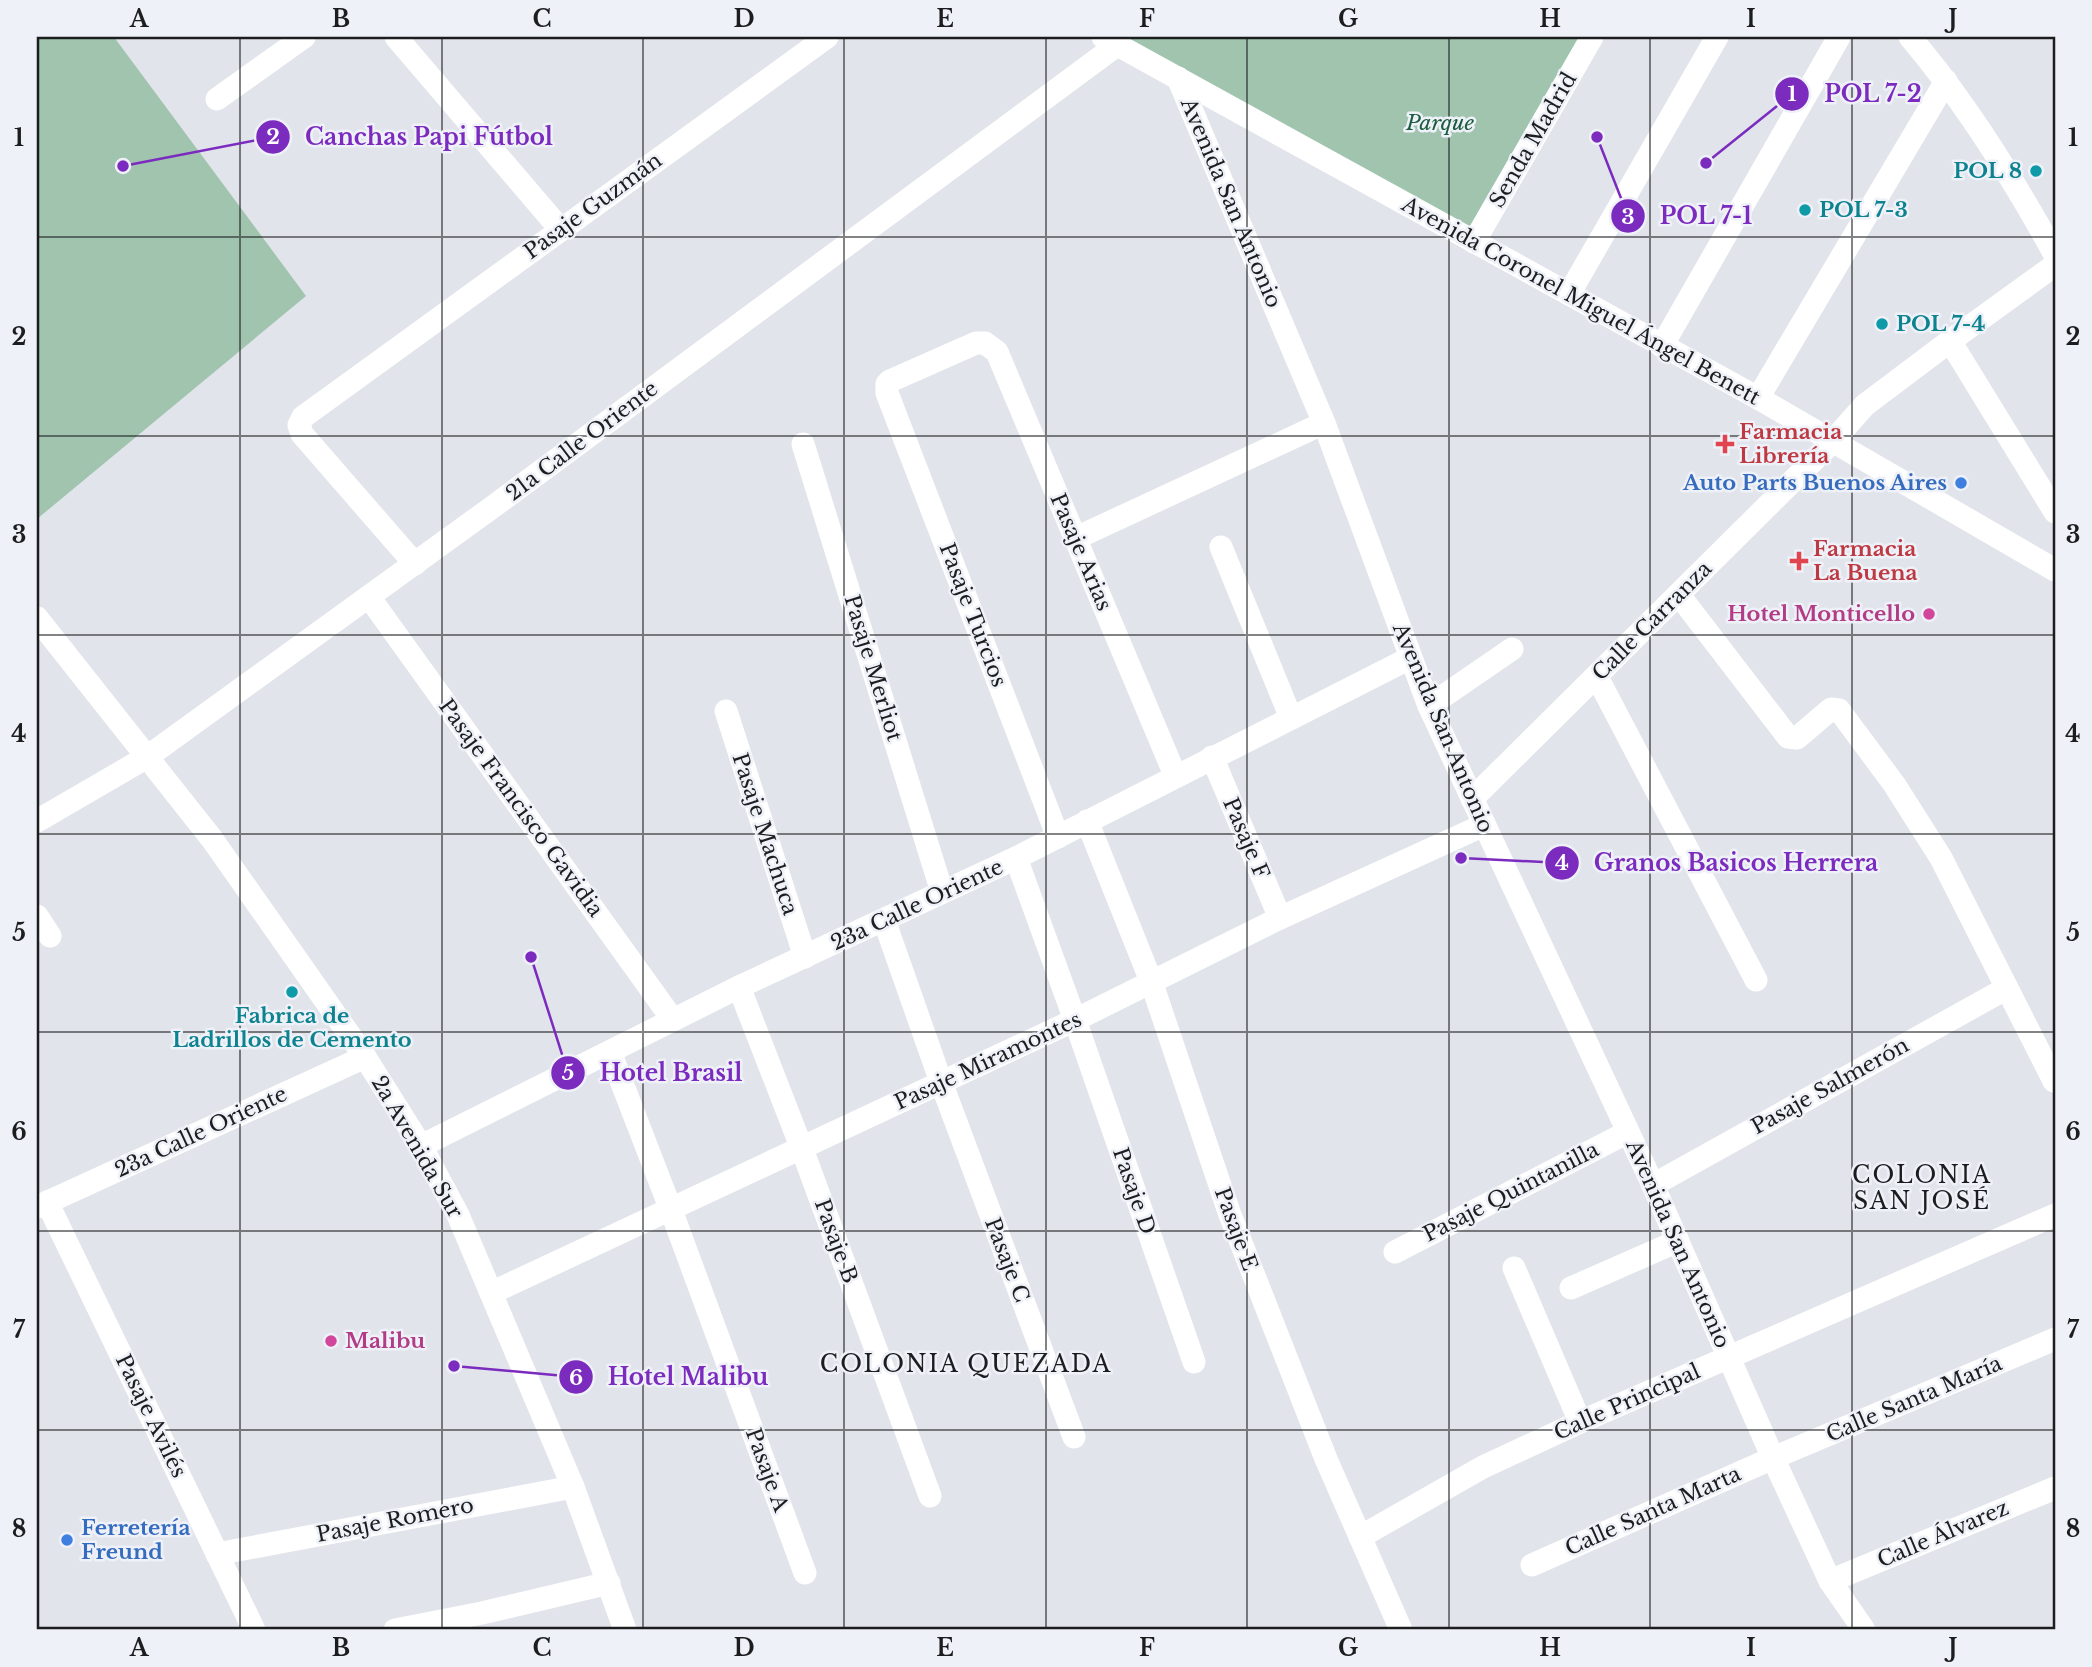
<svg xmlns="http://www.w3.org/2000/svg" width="2092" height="1667" viewBox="0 0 2092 1667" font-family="'Libre Baskerville',serif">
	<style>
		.green { fill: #a1c4af }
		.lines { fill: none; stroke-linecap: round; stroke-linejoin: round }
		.minor { stroke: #fff; stroke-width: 23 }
		.grid { fill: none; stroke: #1c1d1f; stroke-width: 2; stroke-opacity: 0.55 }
		.culture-dot { fill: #0f9aa8; stroke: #eff1f9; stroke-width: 2.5 }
		.health-dot { fill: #e0444e; stroke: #eff1f9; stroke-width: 2.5 }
		.shop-dot { fill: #3f7fe0; stroke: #eff1f9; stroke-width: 2.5 }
		.hotel-dot { fill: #d1479c; stroke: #eff1f9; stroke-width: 2.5 }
		.labels { text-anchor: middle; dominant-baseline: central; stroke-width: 5; stroke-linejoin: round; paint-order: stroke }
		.park-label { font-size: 21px; font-style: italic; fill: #1b5c3d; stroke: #eff1f9 }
		.street-label { font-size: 21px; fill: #1c1d1f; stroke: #eff1f9 }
		.culture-label { font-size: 21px; font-weight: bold; fill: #0d838f; stroke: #eff1f9; text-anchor: start }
		.health-label { font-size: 21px; font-weight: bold; fill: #be3a42; stroke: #eff1f9; text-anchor: start }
		.shop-label { font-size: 21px; font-weight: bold; fill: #366cbe; stroke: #eff1f9; text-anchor: end }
		.hotel-label { font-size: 21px; font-weight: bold; fill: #b23c85; stroke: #eff1f9; text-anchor: end }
		.neighbourhood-label { font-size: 23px; letter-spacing: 2px; fill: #1c1d1f; stroke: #eff1f9 }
		.leader { fill: none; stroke: #7b2cbf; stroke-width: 2.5 }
		.callout-dot { fill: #7b2cbf; stroke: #eff1f9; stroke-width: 2.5 }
		.mark-label { font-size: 21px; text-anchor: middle; font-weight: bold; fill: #fff }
		.callout-label { font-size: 23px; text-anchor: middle; font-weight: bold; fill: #7b2cbf; stroke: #eff1f9; stroke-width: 5; stroke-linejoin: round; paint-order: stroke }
		.neatline { fill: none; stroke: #1c1d1f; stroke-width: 2.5 }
		.grid-label { font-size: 23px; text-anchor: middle; font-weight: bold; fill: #1c1d1f }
	</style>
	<rect width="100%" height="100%" fill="#e2e4eb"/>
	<g class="green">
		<path d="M37,37H114L306,296L37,519Z"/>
		<path d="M1107,37H1592L1474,242Z"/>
	</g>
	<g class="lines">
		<g class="minor">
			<path d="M396,37L561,230"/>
			<path d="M1103,37L1758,398L2055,570"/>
			<path d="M1910,37C1967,104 2013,178 2055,255"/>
			<path d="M1178,78L1324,423L1429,706L1653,1185L1773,1458L1830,1581L1864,1630"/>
			<path d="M217,99L304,37"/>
			<path d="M1474,242L1592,37"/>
			<path d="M1569,294L1717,37"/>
			<path d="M1950,341L2055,512"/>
			<path d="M1662,346L1839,37"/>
			<path d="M1758,398L1946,81"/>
			<path d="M803,444L942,892"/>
			<path d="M1074,539L1324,423"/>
			<path d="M1221,547L1291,718"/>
			<path d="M415,564L302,434L299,425L303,417L827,37"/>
			<path d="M1679,595L1788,737L1797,738L1831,709L1839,710L1894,784L1941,858L2054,1081"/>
			<path d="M369,597L673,1020"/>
			<path d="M37,618L212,839L365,1057L421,1146L458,1215L573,1487L625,1630"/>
			<path d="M1597,677L1756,980"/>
			<path d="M1429,706L1512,649"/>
			<path d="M726,711L805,957"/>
			<path d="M1212,757L1280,918"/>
			<path d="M1472,799L1832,442L1865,405L1950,341L2055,265"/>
			<path d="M37,821L147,757L494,506L1117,45"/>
			<path d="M1087,821L1151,981L1229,1212L1326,1459L1401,1630"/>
			<path d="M1058,837L887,393V384L890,381L976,343H985L997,352L1175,775"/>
			<path d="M1016,858L1075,1020L1194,1362"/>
			<path d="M37,916L50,936"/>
			<path d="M884,920L941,1082L1074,1437"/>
			<path d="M739,987L802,1149L930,1496"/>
			<path d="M610,1052L671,1210L805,1573"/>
			<path d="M421,1146L739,987L1016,858L1410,658"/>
			<path d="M1653,1185L2007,988"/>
			<path d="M47,1202L254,1630"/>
			<path d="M37,1207L365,1057"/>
			<path d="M1395,1252L1628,1132"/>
			<path d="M1514,1268L1580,1422"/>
			<path d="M1571,1288L1678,1241"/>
			<path d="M491,1293L1075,1020L1280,918L1484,825"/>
			<path d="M1360,1537L1483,1467L1580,1422L2055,1215"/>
			<path d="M217,1554L573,1487"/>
			<path d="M1532,1565L1773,1458L2055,1339"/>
			<path d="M1830,1581L2055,1488"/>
			<path d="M395,1630L482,1613L609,1583"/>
		</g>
	</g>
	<path class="grid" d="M240,37V1630M442,37V1630M643,37V1630M844,37V1630M1046,37V1630M1247,37V1630M1449,37V1630M1650,37V1630M1852,37V1630M37,237H2055M37,436H2055M37,635H2055M37,834H2055M37,1032H2055M37,1231H2055M37,1430H2055"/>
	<g class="culture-dot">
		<circle cx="2036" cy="171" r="7"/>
		<circle cx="1805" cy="210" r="7"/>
		<circle cx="1882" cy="324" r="7"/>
		<circle cx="292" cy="992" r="7"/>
	</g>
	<g class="health-dot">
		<path d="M1721.5 433.5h7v7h7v7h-7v7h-7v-7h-7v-7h7z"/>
		<path d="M1795.5 550.5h7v7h7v7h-7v7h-7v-7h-7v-7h7z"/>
	</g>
	<g class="shop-dot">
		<circle cx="1961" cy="483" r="7"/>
		<circle cx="67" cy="1540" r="7"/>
	</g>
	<g class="hotel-dot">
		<circle cx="1929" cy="614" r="7"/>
		<circle cx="331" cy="1341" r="7"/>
	</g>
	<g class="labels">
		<g class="park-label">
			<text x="1440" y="123">Parque</text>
		</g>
		<g class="street-label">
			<text transform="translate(1533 140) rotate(-60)">Senda Madrid</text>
			<text transform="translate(1231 203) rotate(67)">Avenida San Antonio</text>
			<text transform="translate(593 206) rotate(-36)">Pasaje Guzmán</text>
			<text transform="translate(1581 301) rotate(29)">Avenida Coronel Miguel Ángel Benett</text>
			<text transform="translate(582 441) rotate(-37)">21a Calle Oriente</text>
			<text transform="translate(1081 552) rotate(67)">Pasaje Arias</text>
			<text transform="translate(973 615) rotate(69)">Pasaje Turcios</text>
			<text transform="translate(1652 621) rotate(-45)">Calle Carranza</text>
			<text transform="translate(873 668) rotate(73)">Pasaje Merliot</text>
			<text transform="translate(1443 728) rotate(67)">Avenida San Antonio</text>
			<text transform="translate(521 808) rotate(54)">Pasaje Francisco Gavidia</text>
			<text transform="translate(765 834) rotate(72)">Pasaje Machuca</text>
			<text transform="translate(1246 838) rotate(67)">Pasaje F</text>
			<text transform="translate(917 905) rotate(-25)">23a Calle Oriente</text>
			<text transform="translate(988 1061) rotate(-25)">Pasaje Miramontes</text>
			<text transform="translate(1830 1086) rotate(-29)">Pasaje Salmerón</text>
			<text transform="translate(201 1132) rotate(-25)">23a Calle Oriente</text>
			<text transform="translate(417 1147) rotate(60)">2a Avenida Sur</text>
			<text transform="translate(1134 1191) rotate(71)">Pasaje D</text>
			<text transform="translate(1511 1192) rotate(-27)">Pasaje Quintanilla</text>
			<text transform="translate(1236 1229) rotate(70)">Pasaje E</text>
			<text transform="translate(836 1241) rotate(70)">Pasaje B</text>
			<text transform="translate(1678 1244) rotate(66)">Avenida San Antonio</text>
			<text transform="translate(1007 1260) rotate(69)">Pasaje C</text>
			<text transform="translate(1914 1399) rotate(-23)">Calle Santa María</text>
			<text transform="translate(1627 1402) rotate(-24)">Calle Principal</text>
			<text transform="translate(151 1416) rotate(64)">Pasaje Avilés</text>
			<text transform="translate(767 1470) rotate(70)">Pasaje A</text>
			<text transform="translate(1653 1511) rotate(-24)">Calle Santa Marta</text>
			<text transform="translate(395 1520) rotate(-11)">Pasaje Romero</text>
			<text transform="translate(1943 1534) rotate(-23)">Calle Álvarez</text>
		</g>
		<g class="culture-label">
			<text x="2022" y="171" text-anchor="end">POL 8</text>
			<text x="1819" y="210">POL 7-3</text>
			<text x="1896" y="324">POL 7-4</text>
			<text x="292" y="1016" text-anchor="middle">Fabrica de<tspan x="292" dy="24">Ladrillos de Cemento</tspan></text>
		</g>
		<g class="health-label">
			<text x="1739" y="432">Farmacia<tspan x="1739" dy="24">Librería</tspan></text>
			<text x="1813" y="549">Farmacia<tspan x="1813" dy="24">La Buena</tspan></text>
		</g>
		<g class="shop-label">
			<text x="1947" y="483">Auto Parts Buenos Aires</text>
			<text x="81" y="1528" text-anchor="start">Ferretería<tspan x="81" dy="24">Freund</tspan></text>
		</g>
		<g class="hotel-label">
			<text x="1915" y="614">Hotel Monticello</text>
			<text x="345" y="1341" text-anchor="start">Malibu</text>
		</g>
		<g class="neighbourhood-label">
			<text x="1922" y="1175">COLONIA<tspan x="1922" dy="26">SAN JOSÉ</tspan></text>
			<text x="966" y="1364">COLONIA QUEZADA</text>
		</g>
	</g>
	<path class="leader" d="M1706 163L1792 94M123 166L273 137M1597 137L1628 216M1461 858L1562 863M531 957L568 1073M454 1366L576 1377"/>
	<g class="callout-dot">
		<circle cx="1706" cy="163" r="7"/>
		<circle cx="123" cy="166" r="7"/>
		<circle cx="1597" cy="137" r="7"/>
		<circle cx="1461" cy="858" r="7"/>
		<circle cx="531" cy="957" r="7"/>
		<circle cx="454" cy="1366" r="7"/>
		<circle cx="1792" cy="94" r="18"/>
		<circle cx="273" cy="137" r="18"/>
		<circle cx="1628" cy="216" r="18"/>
		<circle cx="1562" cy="863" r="18"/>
		<circle cx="568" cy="1073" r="18"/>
		<circle cx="576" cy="1377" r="18"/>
	</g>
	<g class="mark-label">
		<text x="1792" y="101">1</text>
		<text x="273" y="144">2</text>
		<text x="1628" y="224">3</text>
		<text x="1562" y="870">4</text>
		<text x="568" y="1080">5</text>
		<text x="576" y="1385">6</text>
	</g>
	<g class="callout-label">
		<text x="1873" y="102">POL 7-2</text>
		<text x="429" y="145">Canchas Papi Fútbol</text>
		<text x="1706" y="224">POL 7-1</text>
		<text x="1736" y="871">Granos Basicos Herrera</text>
		<text x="671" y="1081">Hotel Brasil</text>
		<text x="688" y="1385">Hotel Malibu</text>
	</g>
	<rect width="2092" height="1667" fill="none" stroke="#eff1f9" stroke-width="77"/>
	<rect x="38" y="38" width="2016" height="1590" class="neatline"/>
	<g class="grid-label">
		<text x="139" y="27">A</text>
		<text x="341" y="27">B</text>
		<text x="542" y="27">C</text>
		<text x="744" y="27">D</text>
		<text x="945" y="27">E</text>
		<text x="1147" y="27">F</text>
		<text x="1348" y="27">G</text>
		<text x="1550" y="27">H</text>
		<text x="1751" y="27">I</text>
		<text x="1953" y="27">J</text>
		<text x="19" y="146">1</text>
		<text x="2073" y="146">1</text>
		<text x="19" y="345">2</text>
		<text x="2073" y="345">2</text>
		<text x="19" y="543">3</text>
		<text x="2073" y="543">3</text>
		<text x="19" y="742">4</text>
		<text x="2073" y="742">4</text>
		<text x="19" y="941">5</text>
		<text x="2073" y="941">5</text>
		<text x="19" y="1140">6</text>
		<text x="2073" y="1140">6</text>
		<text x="19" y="1338">7</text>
		<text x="2073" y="1338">7</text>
		<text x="19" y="1537">8</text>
		<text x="2073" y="1537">8</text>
		<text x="139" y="1656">A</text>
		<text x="341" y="1656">B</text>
		<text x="542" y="1656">C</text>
		<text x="744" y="1656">D</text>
		<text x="945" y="1656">E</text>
		<text x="1147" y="1656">F</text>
		<text x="1348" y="1656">G</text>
		<text x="1550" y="1656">H</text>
		<text x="1751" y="1656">I</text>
		<text x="1953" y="1656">J</text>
	</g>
</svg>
